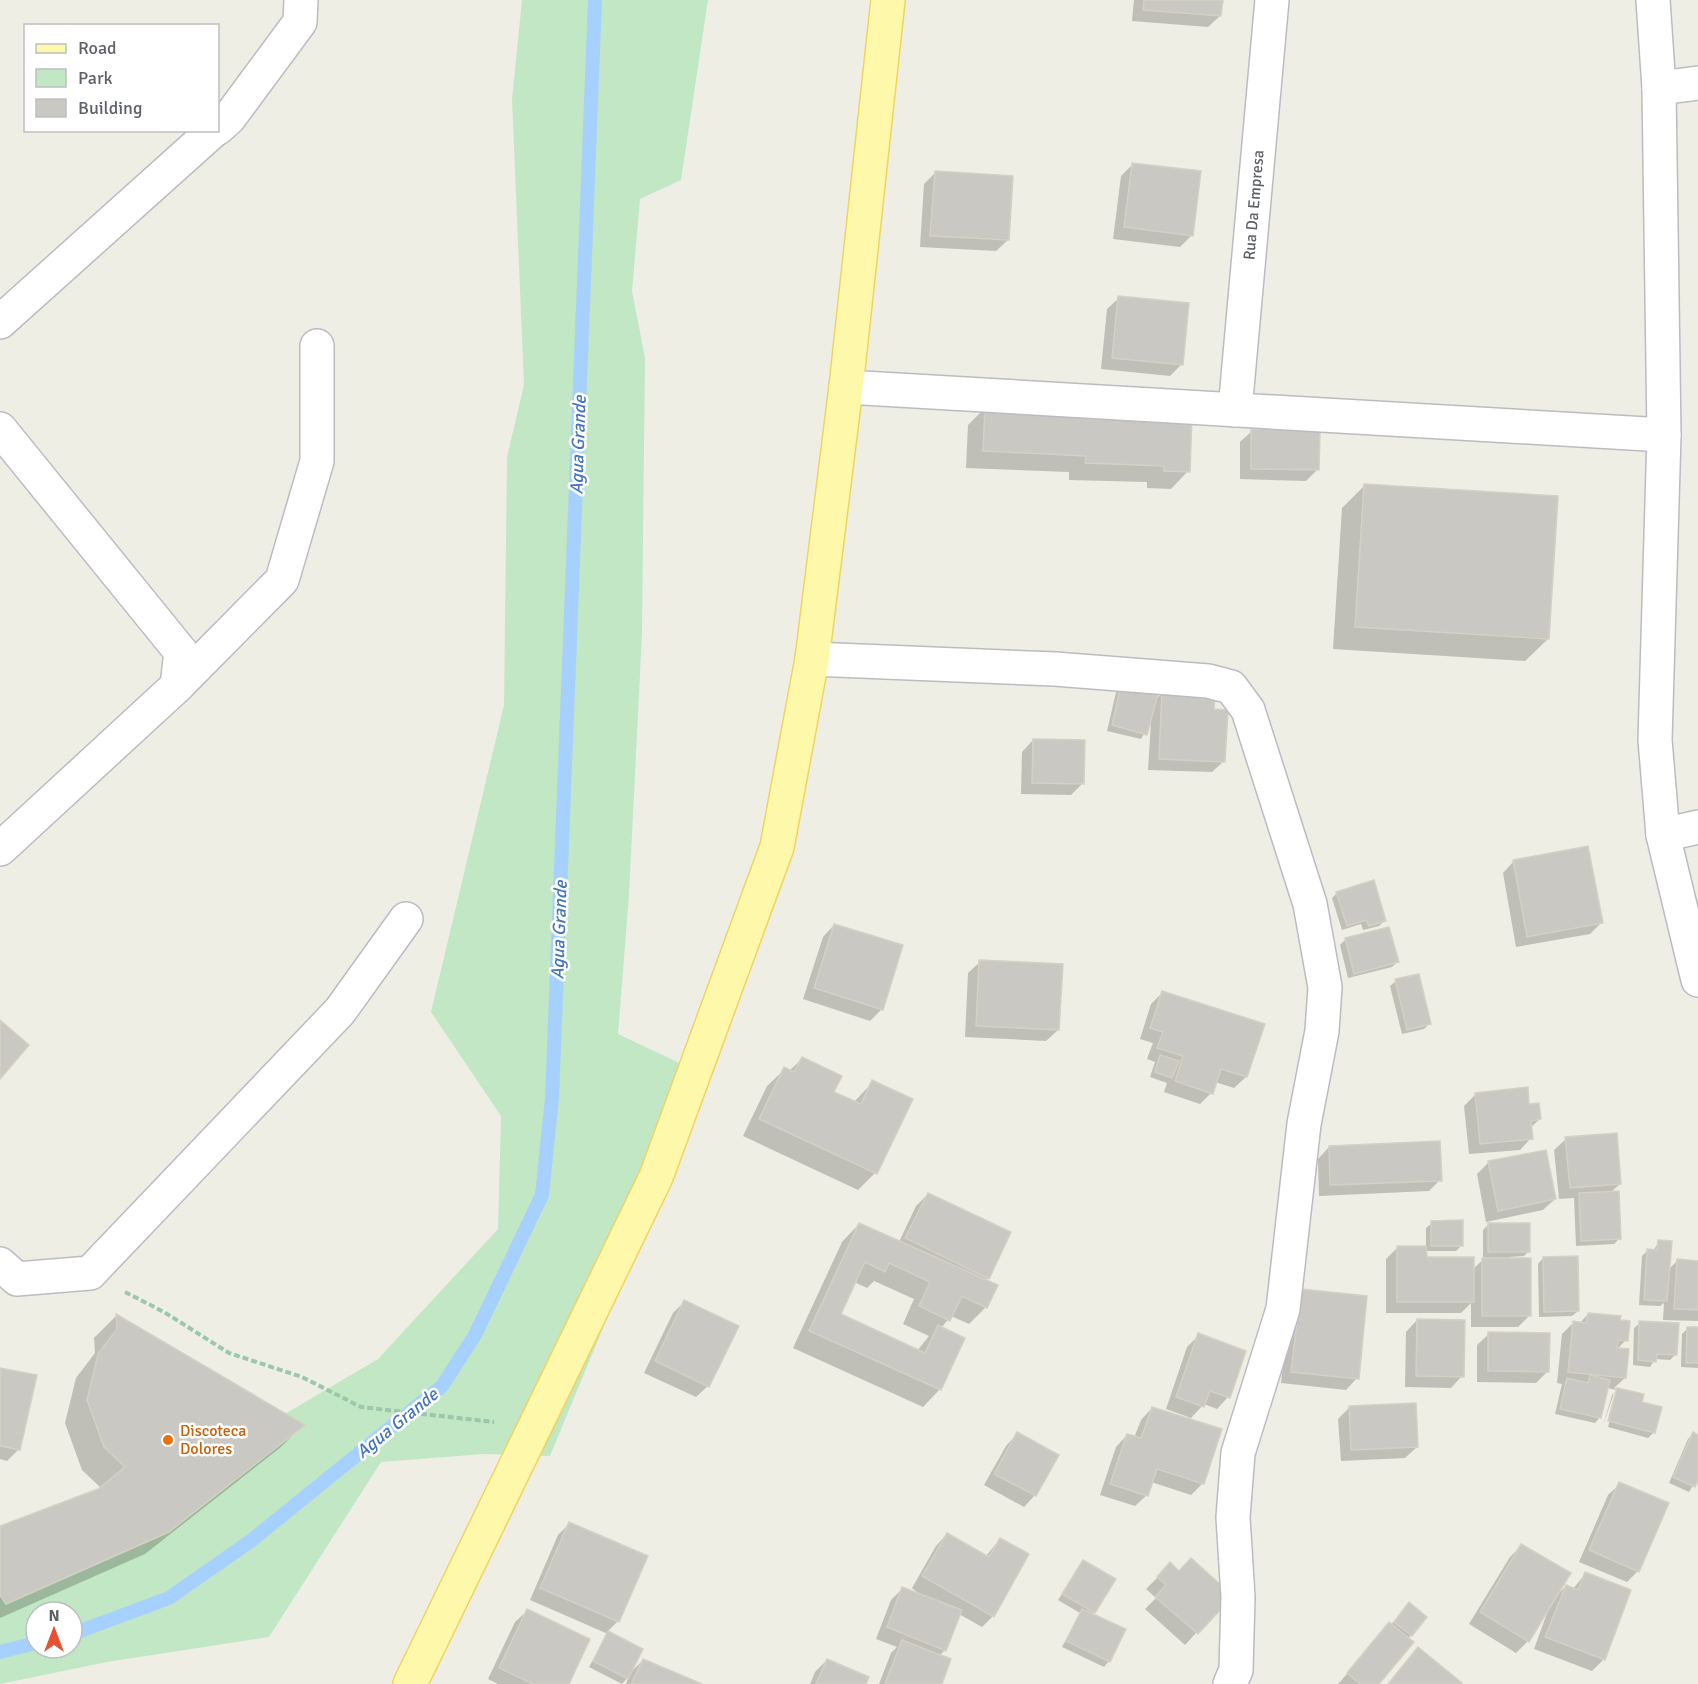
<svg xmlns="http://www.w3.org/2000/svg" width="1698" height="1684" viewBox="0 0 1698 1684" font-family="Signika,sans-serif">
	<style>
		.green { fill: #c2e7c5; fill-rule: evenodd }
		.shadow { fill: #0003; fill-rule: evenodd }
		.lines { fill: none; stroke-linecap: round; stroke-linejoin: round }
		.stream { stroke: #a6d1fe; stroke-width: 14 }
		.building { fill: #cac8c2; stroke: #d4d0c4; stroke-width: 1.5 }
		.minor-casing { stroke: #babcc1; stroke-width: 36 }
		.major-casing { stroke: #f1d45d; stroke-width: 36 }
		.path { stroke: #9bc7ac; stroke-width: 4; stroke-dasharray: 6 3; stroke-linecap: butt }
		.minor { stroke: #fff; stroke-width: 33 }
		.major { stroke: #fef8ab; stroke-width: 33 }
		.food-dot { fill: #e8710a; stroke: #fff; stroke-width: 2 }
		.labels { text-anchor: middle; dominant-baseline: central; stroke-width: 5; stroke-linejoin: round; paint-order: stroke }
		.street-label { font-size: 16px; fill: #5d6066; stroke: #fff }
		.food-label { font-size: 16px; fill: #c56008; stroke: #fff; text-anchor: start }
		.water-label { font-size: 18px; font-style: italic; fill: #4474ba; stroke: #fff }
	</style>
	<rect width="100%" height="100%" fill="#efeee5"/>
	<path class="green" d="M522,0H708L681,180L640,199L632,291L645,358L642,633L629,895L618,1034L707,1076L550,1456L484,1454L381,1462L269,1637L107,1662L0,1684V1582L378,1359L498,1229L501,1116L431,1012L504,705L507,457L524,385L512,99ZM36,1612H72V1648H36Z"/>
	<g class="shadow">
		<path d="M1134,0H1221L1220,16L1208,27L1132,21Z"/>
		<path d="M1132,165L1192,235L1180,247L1113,239L1121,176Z"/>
		<path d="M935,173L1008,240L996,251L920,247L924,184Z"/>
		<path d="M1119,298L1182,364L1170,376L1101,369L1107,309Z"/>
		<path d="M985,408L1188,471L1171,489L1147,488V482L1069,480V472L966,468L968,425Z"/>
		<path d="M1252,431L1318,469L1306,481L1240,479V442Z"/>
		<path d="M1365,485L1548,639L1525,661L1333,649L1342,508Z"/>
		<path d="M1117,688L1155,700L1163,692L1212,710L1224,761L1212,772L1148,770L1151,722L1141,739L1107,731Z"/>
		<path d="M1033,740L1083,783L1071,795L1021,794L1022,752Z"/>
		<path d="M1514,861L1601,923L1590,934L1516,947L1503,873Z"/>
		<path d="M1337,893L1384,921L1379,926L1363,930L1361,924L1342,930L1332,898Z"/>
		<path d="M834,925L882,1009L870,1021L803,999L823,937Z"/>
		<path d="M1346,939L1397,962L1392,967L1348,978L1340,945Z"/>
		<path d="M980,962L1058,1030L1046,1041L965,1037L968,973Z"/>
		<path d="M1396,981L1429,1024L1424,1029L1402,1034L1390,986Z"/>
		<path d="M1163,992L1263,1025L1246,1077L1234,1088L1215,1082L1211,1093L1200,1104L1164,1092L1167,1083L1150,1077L1155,1062L1147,1059L1153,1043L1140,1039L1151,1004Z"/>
		<path d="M802,1059L832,1092L854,1102L873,1082L875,1173L858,1190L743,1136L767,1086L785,1069L789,1071Z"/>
		<path d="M1475,1095L1528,1106L1540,1119L1530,1128L1531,1138L1520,1150L1469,1154L1464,1106Z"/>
		<path d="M1566,1139L1620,1184L1611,1192L1620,1238L1614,1244L1576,1246L1574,1198L1559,1199L1554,1150Z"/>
		<path d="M1329,1147L1440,1180L1429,1191L1319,1196L1318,1159Z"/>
		<path d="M1545,1152L1555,1199L1543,1210L1486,1222L1477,1174L1488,1163Z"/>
		<path d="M928,1194L988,1278L985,1281L986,1307L969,1324L951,1316L941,1328L940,1389L923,1407L793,1348L842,1242L859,1224L899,1242L916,1206ZM874,1281L914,1299L903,1324L929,1336L917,1351L839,1315L854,1282L867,1288Z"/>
		<path d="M1432,1223L1462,1245L1456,1251H1425V1258L1472,1270L1486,1257H1483V1230L1488,1225L1529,1251L1524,1256L1509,1257L1530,1315L1518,1327H1471V1303L1461,1313H1386V1259L1398,1247H1426V1228Z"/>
		<path d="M1659,1242L1668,1270L1677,1261L1698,1262V1321L1663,1320L1664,1303L1660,1306L1639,1305L1642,1256L1648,1250L1653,1251Z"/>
		<path d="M1543,1258L1578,1311L1572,1316L1539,1317L1538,1264Z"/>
		<path d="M684,1302L708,1386L696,1397L644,1373L673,1313Z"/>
		<path d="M1290,1302L1357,1378L1346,1390L1281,1383Z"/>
		<path d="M1588,1314L1626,1340L1617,1349L1625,1378L1614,1388L1642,1395L1640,1403L1654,1432L1648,1438L1608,1427L1617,1393H1614L1603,1426L1612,1395L1617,1390L1607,1388L1600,1417L1595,1423L1555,1414L1562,1384L1557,1383L1562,1334L1573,1323L1579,1324Z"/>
		<path d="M116,1316L303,1425L281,1447L145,1554L0,1618V1527L102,1489L82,1470L65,1423L76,1378L95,1353L94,1338Z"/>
		<path d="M1417,1320L1462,1376L1451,1388L1405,1387L1406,1332Z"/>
		<path d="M1640,1323L1676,1354L1670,1360L1655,1359L1650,1367L1633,1365L1634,1328Z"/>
		<path d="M1687,1329H1698V1368L1681,1367L1682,1334Z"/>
		<path d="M1489,1334L1548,1371L1536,1383L1477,1382V1345Z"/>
		<path d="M1199,1335L1228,1397L1217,1409L1204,1404L1191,1418L1166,1409L1187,1347Z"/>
		<path d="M0,1369L19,1449L7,1461L0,1459Z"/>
		<path d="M1350,1407L1417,1447L1405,1458L1341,1461L1338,1419Z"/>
		<path d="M1152,1408L1203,1483L1191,1495L1151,1482L1147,1495L1135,1506L1100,1495L1116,1447L1127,1435L1134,1438L1141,1420Z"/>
		<path d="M1017,1434L1035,1495L1024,1507L984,1485L1006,1446Z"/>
		<path d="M1693,1434L1698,1436V1477L1689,1492L1669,1483L1688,1439Z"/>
		<path d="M1620,1484L1638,1571L1627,1582L1579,1562L1608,1495Z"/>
		<path d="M569,1524L618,1621L607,1632L641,1649L630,1673L643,1660L698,1684H626L629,1676L622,1684L589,1667L608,1634L530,1600L558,1535Z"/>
		<path d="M947,1534L986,1556L1000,1539L993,1616L982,1627L959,1614L945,1650L939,1656L940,1684H879L891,1653L897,1647L876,1639L891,1600L903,1588L922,1596L912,1588L936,1546Z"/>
		<path d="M1521,1546L1557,1595L1566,1586L1573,1589L1585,1574L1604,1659L1592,1671L1534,1649L1550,1605L1528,1641L1516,1653L1469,1624L1510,1557Z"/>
		<path d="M1083,1562L1094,1612L1091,1615L1109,1661L1104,1667L1062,1647L1080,1613L1058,1600Z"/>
		<path d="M1170,1565L1179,1573L1230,1596L1185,1645L1145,1609L1156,1598L1146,1589Z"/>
		<path d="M1404,1610L1411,1635L1377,1684H1338Z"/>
		<path d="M527,1611L567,1684H498L488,1679L515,1622Z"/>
		<path d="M827,1660L864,1684H810L815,1672Z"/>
	</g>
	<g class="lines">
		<g class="stream">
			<path d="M72,1634L169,1598L252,1540L442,1386L475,1335L542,1195L552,1098L595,0"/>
			<path d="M0,1652L36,1643"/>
		</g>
	</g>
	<g class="building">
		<path d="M1144,0H1223L1221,16L1143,10Z"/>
		<path d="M1132,163L1201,171L1193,236L1124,227Z"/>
		<path d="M935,171L1013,176L1009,240L930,236Z"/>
		<path d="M1118,296L1189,303L1183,365L1112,358Z"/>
		<path d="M985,406L1192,415L1190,472L1164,471V466L1085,463L1086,456L983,451Z"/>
		<path d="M1251,429L1320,431L1319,470L1251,469Z"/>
		<path d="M1364,484L1558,496L1549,639L1355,627Z"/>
		<path d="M1122,681L1159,690L1147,735L1112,725Z"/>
		<path d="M1162,690L1215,693L1214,709L1228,710L1225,762L1159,759Z"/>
		<path d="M1033,739L1085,740L1084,784L1032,783Z"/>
		<path d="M1588,846L1603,923L1527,937L1513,860Z"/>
		<path d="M1374,880L1386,921L1369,926L1366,920L1347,926L1336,892Z"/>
		<path d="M834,924L903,945L883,1010L814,988Z"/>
		<path d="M1389,927L1399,962L1354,974L1345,938Z"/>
		<path d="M979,960L1063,964L1059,1030L976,1026Z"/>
		<path d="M1419,974L1431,1024L1407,1030L1395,979Z"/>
		<path d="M1162,991L1265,1024L1247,1077L1221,1069L1213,1094L1175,1081L1183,1056L1157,1048L1163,1032L1150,1028Z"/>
		<path d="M0,1020L29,1045L0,1079Z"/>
		<path d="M1160,1055L1179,1061L1172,1078L1155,1072Z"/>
		<path d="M802,1057L842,1076L834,1092L861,1104L872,1080L913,1099L877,1174L759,1119L784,1067L794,1072Z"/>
		<path d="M1528,1087L1529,1104L1539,1103L1541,1119L1531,1121L1533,1139L1480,1144L1475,1093Z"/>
		<path d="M1617,1133L1621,1184L1570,1188L1565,1137Z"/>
		<path d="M1440,1141L1442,1181L1330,1185L1329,1146Z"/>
		<path d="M1546,1150L1556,1199L1498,1211L1488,1161Z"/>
		<path d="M1619,1191L1621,1239L1581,1241L1579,1193Z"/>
		<path d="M928,1193L1011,1232L989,1279L905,1238Z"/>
		<path d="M1463,1220V1246H1431V1221Z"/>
		<path d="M859,1223L998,1285L987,1308L962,1296L950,1321L919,1306L930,1282L889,1263L885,1272L865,1262L841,1314L925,1353L938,1325L965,1338L941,1390L809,1331Z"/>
		<rect x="1488" y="1223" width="42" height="29"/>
		<path d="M1658,1240L1672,1241L1667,1301L1644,1300L1647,1249L1657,1250Z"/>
		<path d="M1397,1246H1426L1427,1257H1474V1302H1397Z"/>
		<path d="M1578,1256L1579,1311L1544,1312L1543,1257Z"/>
		<rect x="1482" y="1258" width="49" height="58"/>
		<path d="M1677,1259L1698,1261V1310L1674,1309Z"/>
		<path d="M1301,1289L1367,1296L1359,1379L1291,1372Z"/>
		<path d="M684,1300L739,1326L709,1387L655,1361Z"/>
		<path d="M1588,1313L1621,1316L1620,1320L1630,1321L1628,1341L1618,1340L1617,1348L1629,1349L1626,1378L1568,1372L1573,1321L1586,1323Z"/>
		<path d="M116,1314L305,1425L169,1532L6,1604L0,1595V1526L98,1489L125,1467L104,1447L87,1400L98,1354L117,1329Z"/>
		<path d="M1417,1319L1465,1320L1464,1377L1416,1376Z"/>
		<path d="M1639,1321L1679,1323L1677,1355L1657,1354L1656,1362L1638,1360Z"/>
		<path d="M1687,1327H1698V1363H1686Z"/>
		<path d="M1488,1332L1550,1333L1549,1372L1488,1371Z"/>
		<path d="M1198,1333L1246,1351L1230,1398L1210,1391L1204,1407L1176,1397Z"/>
		<path d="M0,1368L37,1375L20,1450L0,1446Z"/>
		<path d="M1590,1375L1610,1380L1601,1418L1560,1409L1567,1378L1588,1383Z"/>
		<path d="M1617,1388L1644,1394L1642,1402L1662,1407L1655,1433L1608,1421Z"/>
		<path d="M1416,1403L1418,1447L1351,1450L1349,1406Z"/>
		<path d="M1152,1407L1222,1429L1204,1484L1157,1469L1148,1496L1110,1484L1127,1434L1141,1438Z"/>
		<path d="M1017,1432L1059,1455L1036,1496L994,1474Z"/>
		<path d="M1693,1432L1698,1435V1481L1695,1487L1673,1477Z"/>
		<path d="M1619,1482L1669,1503L1639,1572L1589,1550Z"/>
		<path d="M569,1522L648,1556L619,1622L540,1588Z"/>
		<path d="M947,1533L989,1557L1000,1538L1029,1554L994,1617L922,1576Z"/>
		<path d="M1521,1544L1571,1573L1529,1642L1480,1612Z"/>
		<path d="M1191,1558L1233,1596L1198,1634L1155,1597L1166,1585L1157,1577L1170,1562L1179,1571Z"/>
		<path d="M1083,1560L1116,1579L1095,1613L1062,1594Z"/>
		<path d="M1585,1572L1631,1590L1605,1660L1545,1637L1566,1585L1578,1590Z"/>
		<path d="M902,1587L962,1610L946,1651L887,1627Z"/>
		<path d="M1409,1602L1427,1617L1412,1636L1394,1622Z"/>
		<path d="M527,1609L590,1639L569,1684H533L499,1668Z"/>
		<path d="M1082,1609L1126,1629L1110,1662L1066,1641Z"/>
		<path d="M1389,1622L1414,1642L1379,1684H1360L1347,1673Z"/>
		<path d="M608,1631L643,1649L628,1679L593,1661Z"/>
		<path d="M902,1640L951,1659L942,1684H885Z"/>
		<path d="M1418,1647L1462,1683L1461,1684H1388Z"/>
		<path d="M643,1659L702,1684H631Z"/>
		<path d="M827,1659L869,1677L866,1684H816Z"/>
	</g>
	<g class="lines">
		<g class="minor-casing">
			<g id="minor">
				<path d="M1653,0L1659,88L1664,435L1655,740L1663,835L1698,980"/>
				<path d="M1659,88L1698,83"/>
				<path d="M218,128L229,118L300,22L301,0"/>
				<path d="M0,322L214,130"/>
				<path d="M846,387L1664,435"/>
				<path d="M1235,410L1272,0"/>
				<path d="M0,429L181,652L177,686L0,849"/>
				<path d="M812,659L1055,669L1208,681L1231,687L1248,710L1310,904L1325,987L1322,1031L1304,1124L1283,1309L1238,1453L1233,1517L1238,1597L1236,1670L1230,1684"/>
				<path d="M177,686L282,580L317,461V346"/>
				<path d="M1663,835L1698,827"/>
				<path d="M0,1264L17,1279L90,1273L340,1011L406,919"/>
			</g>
		</g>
		<g class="major-casing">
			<path id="major" d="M410,1684L656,1177L777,847L812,659L846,387L888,0"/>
		</g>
		<path class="path" d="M125,1292L164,1312L229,1353L302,1377L361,1407L494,1422"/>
		<use href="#minor" class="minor"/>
		<use href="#major" class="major"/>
	</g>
	<circle class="food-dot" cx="168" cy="1440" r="6"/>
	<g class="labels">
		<g class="street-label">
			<text transform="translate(1254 205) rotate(-85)">Rua Da Empresa</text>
		</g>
		<g class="food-label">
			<text x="180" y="1431">Discoteca<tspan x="180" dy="18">Dolores</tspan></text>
		</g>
		<g class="water-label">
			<text transform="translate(578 445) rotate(-88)">Agua Grande</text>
			<text transform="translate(559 930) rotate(-88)">Agua Grande</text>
			<text transform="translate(397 1423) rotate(-39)">Agua Grande</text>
		</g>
	</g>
	<rect x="24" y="24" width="195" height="108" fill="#ffffff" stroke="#bebfc2" stroke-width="1.5"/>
	<rect x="36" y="44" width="30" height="9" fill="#fef8ab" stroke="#bebfc2" stroke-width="1.5"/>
	<text x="78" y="54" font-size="18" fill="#5d6066">Road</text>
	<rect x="36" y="69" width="30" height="18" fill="#c2e7c5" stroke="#bebfc2" stroke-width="1.5"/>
	<text x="78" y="84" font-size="18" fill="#5d6066">Park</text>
	<rect x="36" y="99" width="30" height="18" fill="#cac8c2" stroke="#bebfc2" stroke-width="1.5"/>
	<text x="78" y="114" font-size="18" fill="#5d6066">Building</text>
	<g transform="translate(54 1630)"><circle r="28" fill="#ffffff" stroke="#bebfc2" stroke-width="1.5"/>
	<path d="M0-4.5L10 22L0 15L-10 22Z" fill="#e85032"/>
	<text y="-9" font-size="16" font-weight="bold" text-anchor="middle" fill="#5d6066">N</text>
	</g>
</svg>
